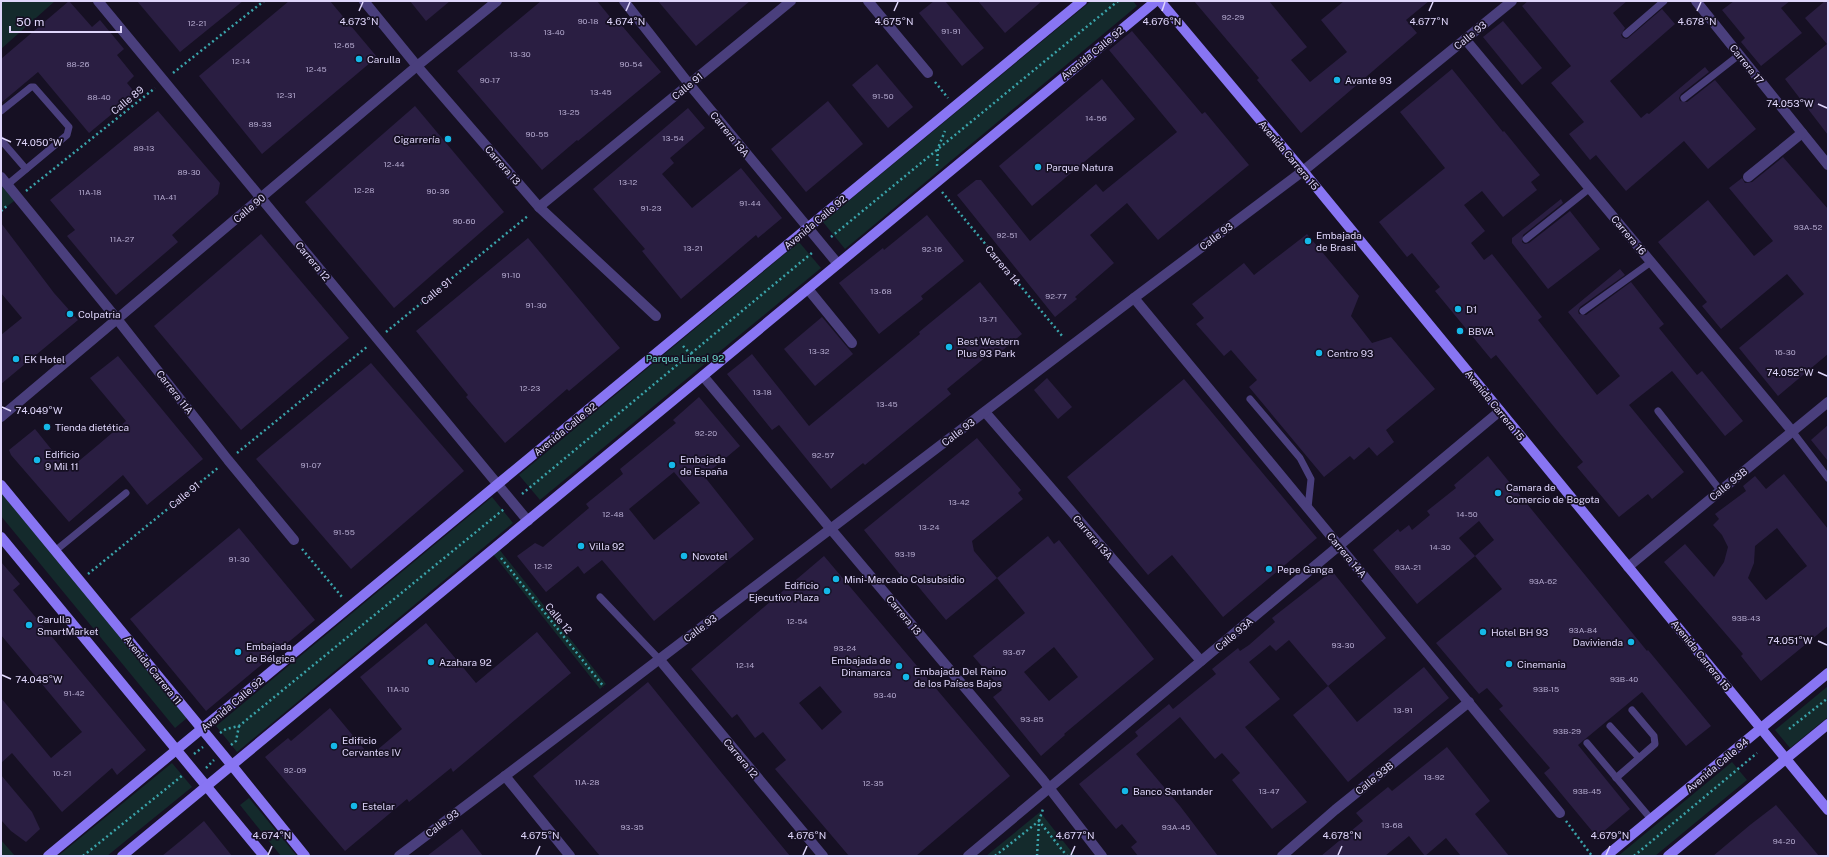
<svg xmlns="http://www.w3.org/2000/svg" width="1829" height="857" viewBox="0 0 1829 857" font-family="'Public Sans',sans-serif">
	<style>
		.green { fill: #142a2c }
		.building { fill: #2a1e42; fill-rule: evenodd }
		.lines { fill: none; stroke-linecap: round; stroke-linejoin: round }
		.path { stroke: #3aa4ab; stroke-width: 2.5; stroke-dasharray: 2 3; stroke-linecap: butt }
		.service { stroke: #4a3f7d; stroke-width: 7 }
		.minor { stroke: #4a3f7d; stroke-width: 10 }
		.tertiary { stroke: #4a3f7d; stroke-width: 10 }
		.secondary { stroke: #8875f3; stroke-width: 10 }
		.ticks { fill: none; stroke: #dfd6fb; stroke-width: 1.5 }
		.poi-dot { fill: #15b8e8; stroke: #161023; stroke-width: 1.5 }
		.labels { text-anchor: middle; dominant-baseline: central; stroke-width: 3.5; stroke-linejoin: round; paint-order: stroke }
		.number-label { font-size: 8px; fill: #b2a8cd }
		.street-label { font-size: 10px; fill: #dfd6fb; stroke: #161023 }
		.poi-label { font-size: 10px; fill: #dfd6fb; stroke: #161023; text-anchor: start }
		.park-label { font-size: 10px; fill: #68d5c8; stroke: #161023 }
		.ticks-label { font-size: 10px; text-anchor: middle; fill: #dfd6fb; stroke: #161023; stroke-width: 3.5; stroke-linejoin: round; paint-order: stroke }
	</style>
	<rect width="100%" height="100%" fill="#161023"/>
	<g class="green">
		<path d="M1,1H55L1,49Z"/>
		<path d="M1091,1H1133L1137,6L845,249L823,222Z"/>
		<path d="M1,177L18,198L1,211Z"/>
		<path d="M799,242L821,268L540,500L519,475Z"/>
		<path d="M1,490L187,718L175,728L1,516Z"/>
		<path d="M492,497L513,523L237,752L216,726Z"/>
		<path d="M499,549L606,684L600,689L493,554Z"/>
		<path d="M1828,686V717L1790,748L1775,730Z"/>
		<path d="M1732,762L1747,780L1655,856H1618Z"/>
		<path d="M172,763L192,787L107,856H58Z"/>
		<path d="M249,798L297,856H281L240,805Z"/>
		<path d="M1040,812L1075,856H986Z"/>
		<path d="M1,840L15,856H1Z"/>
	</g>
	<g class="building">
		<path d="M69,1L92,27L100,20L124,49L117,55L134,76L127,83L136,94L89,133L38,72L1,103V59Z"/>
		<path d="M137,1H243L180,52Z"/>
		<path d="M289,1H330L377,57L262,154L199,76Z"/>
		<path d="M410,1H450L426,21Z"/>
		<path d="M541,1H597L615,23L618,21L661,72L578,141L577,140L542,170L457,71Z"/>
		<path d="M658,1H750L696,46Z"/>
		<path d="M934,1H945L984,48L962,66L919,13Z"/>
		<path d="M978,1H1042L1005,33Z"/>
		<path d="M1194,1H1269L1307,47L1291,60L1310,82L1347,52L1321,20L1344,1H1429L1406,20L1417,33L1301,133L1257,80L1259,78Z"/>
		<path d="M1528,1H1627L1613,13L1625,28L1621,35L1623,38L1627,39L1662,9L1675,24L1610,81L1641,118L1647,113L1649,114L1705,67L1709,72L1681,94L1679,98L1680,101L1687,102L1715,80L1756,129L1708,169L1684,141L1626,191L1596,155L1590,160L1569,134L1584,122L1551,83L1571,66L1522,6Z"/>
		<path d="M1734,1H1790L1781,8L1802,33L1761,66L1741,42L1745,38L1722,10Z"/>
		<path d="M1825,1H1828V135L1785,79L1827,44L1805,18Z"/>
		<path d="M1503,21L1542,68L1522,85L1483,37Z"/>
		<path d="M1132,31L1202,114L1205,112L1249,165L1158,240L1127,203L1090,235L1114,263L1075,297L1077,299L1055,317L957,195L976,180H981L1030,241L1096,184L1103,192L1177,132L1109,50Z"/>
		<path d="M877,64L913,107L888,128L852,85Z"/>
		<path d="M1452,69L1503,132L1504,131L1540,175L1531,182L1537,190L1503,217L1482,191L1464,205L1485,231L1471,243L1484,260L1492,254L1542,317L1538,320L1597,395L1620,376L1568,312L1620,269L1625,275L1580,307L1578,311L1579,314L1586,315L1631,282L1664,324L1659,328L1697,375L1702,371L1743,421L1725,436L1672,371L1629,405L1684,472L1652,499L1648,494L1619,517L1577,467L1583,462L1555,428L1496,355L1491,359L1435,291L1440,287L1412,253L1407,257L1379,222L1445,168L1400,112Z"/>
		<path d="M1102,79L1135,119L1032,206L999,166Z"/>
		<path d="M828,101L863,144L806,192L771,149Z"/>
		<path d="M415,106L504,212L394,308L305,202Z"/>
		<path d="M688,108L705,128L670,158L674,163L662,174L692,208L741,168L782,218L758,238L756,235L681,299L642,251L645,249L593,189Z"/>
		<path d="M158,111L220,183L218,194L172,235L178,242L116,295L67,236L75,230L50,200Z"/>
		<path d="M1783,157L1828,209V354L1778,396L1739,348L1804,294L1787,274L1721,329L1702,306L1707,302L1658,242L1708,200L1754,256L1773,241L1729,188L1742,178L1745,183L1752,182Z"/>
		<path d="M1561,199L1563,203L1523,235L1522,242L1525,244L1529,243L1570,211L1600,249L1548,289L1512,243V238Z"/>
		<path d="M927,215L964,261L921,296L923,299L879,334L839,283L883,248L884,250Z"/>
		<path d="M1,223L54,293L78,320L1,384V335L22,318L1,293Z"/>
		<path d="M261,234L349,338L241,430L154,326Z"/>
		<path d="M1307,234L1359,296L1351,316L1372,343L1391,337L1435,389L1386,430L1394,442L1377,456L1369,447L1354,460L1350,456L1324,477L1249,387L1257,380L1231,350L1224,356L1196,324L1204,318L1192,304L1244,263L1254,275Z"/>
		<path d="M528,238L620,348L569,391L567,389L505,443L466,397L468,395L416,331Z"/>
		<path d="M980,282L1022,334L997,355L993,351L947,389L951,394L865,465L863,463L831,489L779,425L772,430L727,374L752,354L809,426L920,334L919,332Z"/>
		<path d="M822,317L853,354L815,386L784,349Z"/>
		<path d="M118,356L203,459L147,505L123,475L69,522L11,455L9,450L35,429L68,470L98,445L126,421L90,378Z"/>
		<path d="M371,363L464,471L351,569L256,459Z"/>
		<path d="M1047,378L1072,407L1058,419L1034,390Z"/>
		<path d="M1184,379L1317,538L1223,617L1172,555L1148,575L1067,477Z"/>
		<path d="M699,397L740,446L704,476L754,539L654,621L602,560L584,574L578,566L546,592L517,556L535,543L543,547L589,508L586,504L623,474L620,469L676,423L673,420ZM674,472L700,503L654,540L629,509Z"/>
		<path d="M1828,425V461L1811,440Z"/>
		<path d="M977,438L1021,490L1018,493L1023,499L972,541L974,551L997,578L946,620L912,579L907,583L864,530Z"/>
		<path d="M1488,456L1647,651L1648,650L1711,726L1686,746L1642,692L1578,745L1630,809L1597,837L1544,773L1550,768L1499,709L1503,706L1487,688L1479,694L1436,643L1502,589L1475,556L1417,604L1373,550L1398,529L1400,532L1409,525L1412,530L1430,515L1427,511L1456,488L1454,485ZM1479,521L1494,540L1475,556L1459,538Z"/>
		<path d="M1784,474L1828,529V626L1761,681L1741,656L1743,654L1664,562L1685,544L1714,577L1724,562L1728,547L1722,535L1713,525L1719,519L1715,514L1746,491L1743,486L1755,476L1766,489ZM1777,528L1807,566L1766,600L1748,578L1754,563L1755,546Z"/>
		<path d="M239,528L315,620L206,711L130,619Z"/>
		<path d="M1048,536L1054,544L1059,540L1154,659L1064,734L1065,735L1041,756L993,697L1002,690L973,656L1025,613L997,578ZM1054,647L1078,677L1049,701L1024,672Z"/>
		<path d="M824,556L1010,776L916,856H849L775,769L786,760L763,732L755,738L737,714L732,718L691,669ZM820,686L842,712L822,730L799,703Z"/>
		<path d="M1,562L20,584L13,590L146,750L117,775L112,768L62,812L12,753L1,763V698L51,758L82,732L1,635Z"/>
		<path d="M1332,571L1386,638L1328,686L1289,640L1276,651L1270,645L1249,662L1280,699L1245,727L1307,802L1272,829L1232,780L1240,773L1222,753L1215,759L1180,717L1136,754L1180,806L1218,856H1138L1131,847L1137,842L1122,824L1116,829L1079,784L1138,736L1135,732L1169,704L1173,709L1216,674L1212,669L1238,648L1240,651L1249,645L1275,622L1272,618Z"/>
		<path d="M426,623L476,683L537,632L571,673L453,772L451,768L409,802L407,799L345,851L265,757L288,738L291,741L330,708L370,756L402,729L360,677Z"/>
		<path d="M1424,667L1449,698L1348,782L1293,715L1328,686L1357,722Z"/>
		<path d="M648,682L716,766L790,856H600L533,776Z"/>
		<path d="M1447,747L1490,801L1475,814L1509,856H1461L1446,838L1425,856L1409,836L1385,856H1321L1363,821L1356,813L1388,787L1392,791Z"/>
		<path d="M1,775L32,812L40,829L26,842L11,831L1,820Z"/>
		<path d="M1776,805L1819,856H1713L1750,825Z"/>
		<path d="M204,821L232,856H162L184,838Z"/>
		<path d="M462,829L483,856H427Z"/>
	</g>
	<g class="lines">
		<g class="path">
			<path d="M173,73L264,1"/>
			<path d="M935,82L948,98"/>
			<path d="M937,166L938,148L945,131"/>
			<path d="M26,191L155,88"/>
			<path d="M942,192L1063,337"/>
			<path d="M1,211L8,205"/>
			<path d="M831,237L1118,1"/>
			<path d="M386,332L529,215"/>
			<path d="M683,346L699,363"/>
			<path d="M237,453L368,346"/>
			<path d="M522,494L813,252"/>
			<path d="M302,549L342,597"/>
			<path d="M501,558L604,687"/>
			<path d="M88,574L219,467"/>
			<path d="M1789,729L1828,698"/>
			<path d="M220,733L226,729L239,726L504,509"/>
			<path d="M231,745L236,741L239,726"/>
			<path d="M194,754L203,747"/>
			<path d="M206,768L214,760"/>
			<path d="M1566,821L1592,856"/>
			<path d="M83,856L183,775"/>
			<path d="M995,856L1039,821L1067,856"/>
			<path d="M1037,856L1039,821L1043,809"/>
			<path d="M1634,856L1757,753"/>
		</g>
		<g class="service">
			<path d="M1626,34L1664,1"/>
			<path d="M1684,98L1739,55"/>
			<path d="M1,111L31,87H34L69,127L67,135L7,185"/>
			<path d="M1,140L26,169"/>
			<path d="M1526,239L1590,188"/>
			<path d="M1583,311L1651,262"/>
			<path d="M1250,399L1300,458L1311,479L1308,508"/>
			<path d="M1658,411L1720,490"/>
			<path d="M1792,431L1828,478"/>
			<path d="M55,551L126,493"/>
			<path d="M600,597L659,659"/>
			<path d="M1610,726L1639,758"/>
			<path d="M1587,743L1651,819"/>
			<path d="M1616,778L1655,744L1654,736L1632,710"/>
		</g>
		<g class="minor">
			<path d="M98,1L528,521"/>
			<path d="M364,1L417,66L539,207L656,316"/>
			<path d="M624,1L689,84L838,264"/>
			<path d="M868,1L928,73"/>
			<path d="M1696,1L1828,165"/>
			<path d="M1465,39L1792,431"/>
			<path d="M1,177L117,319L228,460L294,540"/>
			<path d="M1748,177L1802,133"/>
			<path d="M539,207L791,1"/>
			<path d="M808,289L852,343"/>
			<path d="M1134,298L1560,813"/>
			<path d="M703,376L835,534L1043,780L1102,856"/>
			<path d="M985,412L1201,661"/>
			<path d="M1628,567L1828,402"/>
			<path d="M659,659L823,856"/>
			<path d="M505,776L570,856"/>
			<path d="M399,856L611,696L1134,298L1303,171L1512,1"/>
			<path d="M968,856L1500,411"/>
			<path d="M1282,856L1335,810L1469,702"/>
		</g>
		<path class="tertiary" d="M1,417L417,66L497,1"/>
		<g class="secondary">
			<path d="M1160,1L1303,171L1828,810"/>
			<path d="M1,485L234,768L305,856"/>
			<path d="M1,537L264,856"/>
			<path d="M48,856L1082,1"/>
			<path d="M122,856L1156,1"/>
			<path d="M1606,856L1828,673"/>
			<path d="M1668,856L1828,724"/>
		</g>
	</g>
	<path class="ticks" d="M359,11L363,2M626,11L630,2M894,11L898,2M1162,11L1165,2M1429,11L1433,2M1697,11L1701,2M1818,104L1827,108M2,138L11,142M1818,372L1827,376M2,407L11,411M1818,641L1827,645M2,675L11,679M268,855L272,846M536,855L540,846M803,855L807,846M1071,855L1075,846M1338,855L1342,846M1606,855L1610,846"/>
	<g class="poi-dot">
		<circle cx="359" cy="59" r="4"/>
		<circle cx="1337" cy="80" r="4"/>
		<circle cx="448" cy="139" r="4"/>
		<circle cx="1038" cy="167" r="4"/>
		<circle cx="1308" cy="241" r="4"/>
		<circle cx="1458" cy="309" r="4"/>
		<circle cx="70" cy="314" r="4"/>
		<circle cx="1460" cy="331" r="4"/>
		<circle cx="949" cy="347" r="4"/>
		<circle cx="1319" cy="353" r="4"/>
		<circle cx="16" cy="359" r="4"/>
		<circle cx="47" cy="427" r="4"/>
		<circle cx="37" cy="460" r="4"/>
		<circle cx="672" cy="465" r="4"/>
		<circle cx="1498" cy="493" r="4"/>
		<circle cx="581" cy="546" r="4"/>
		<circle cx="684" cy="556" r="4"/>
		<circle cx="1269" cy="569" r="4"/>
		<circle cx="836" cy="579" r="4"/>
		<circle cx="827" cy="591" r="4"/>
		<circle cx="29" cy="625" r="4"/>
		<circle cx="1483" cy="632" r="4"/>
		<circle cx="1631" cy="642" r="4"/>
		<circle cx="238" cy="652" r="4"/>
		<circle cx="431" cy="662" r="4"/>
		<circle cx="1509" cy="664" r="4"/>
		<circle cx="899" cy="666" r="4"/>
		<circle cx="906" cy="677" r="4"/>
		<circle cx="334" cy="746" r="4"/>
		<circle cx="1125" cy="791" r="4"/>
		<circle cx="354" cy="806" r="4"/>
	</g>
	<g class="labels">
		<g class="number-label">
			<text x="1233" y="17">92-29</text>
			<text x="588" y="21">90-18</text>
			<text x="197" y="23">12-21</text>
			<text x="951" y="31">91-91</text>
			<text x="554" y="32">13-40</text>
			<text x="344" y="45">12-65</text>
			<text x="520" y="54">13-30</text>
			<text x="241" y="61">12-14</text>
			<text x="78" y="64">88-26</text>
			<text x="631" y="64">90-54</text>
			<text x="316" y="69">12-45</text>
			<text x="490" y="80">90-17</text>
			<text x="601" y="92">13-45</text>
			<text x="286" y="95">12-31</text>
			<text x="883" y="96">91-50</text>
			<text x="99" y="97">88-40</text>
			<text x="569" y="112">13-25</text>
			<text x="1096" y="118">14-56</text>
			<text x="260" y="124">89-33</text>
			<text x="537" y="134">90-55</text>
			<text x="673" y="138">13-54</text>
			<text x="144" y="148">89-13</text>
			<text x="394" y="164">12-44</text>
			<text x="189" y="172">89-30</text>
			<text x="628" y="182">13-12</text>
			<text x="364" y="190">12-28</text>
			<text x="438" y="191">90-36</text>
			<text x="90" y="192">11A-18</text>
			<text x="165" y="197">11A-41</text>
			<text x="750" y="203">91-44</text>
			<text x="651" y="208">91-23</text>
			<text x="464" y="221">90-60</text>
			<text x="1808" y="227">93A-52</text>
			<text x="1007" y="235">92-51</text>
			<text x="122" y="239">11A-27</text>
			<text x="693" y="248">13-21</text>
			<text x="932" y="249">92-16</text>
			<text x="511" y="275">91-10</text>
			<text x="881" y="291">13-68</text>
			<text x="1056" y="296">92-77</text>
			<text x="536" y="305">91-30</text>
			<text x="988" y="319">13-71</text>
			<text x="819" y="351">13-32</text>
			<text x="1785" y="352">16-30</text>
			<text x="530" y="388">12-23</text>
			<text x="762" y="392">13-18</text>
			<text x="887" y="404">13-45</text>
			<text x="706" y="433">92-20</text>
			<text x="823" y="455">92-57</text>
			<text x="311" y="465">91-07</text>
			<text x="959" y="502">13-42</text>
			<text x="613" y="514">12-48</text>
			<text x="1467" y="514">14-50</text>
			<text x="929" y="527">13-24</text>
			<text x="344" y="532">91-55</text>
			<text x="1440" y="547">14-30</text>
			<text x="905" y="554">93-19</text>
			<text x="239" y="559">91-30</text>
			<text x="543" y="566">12-12</text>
			<text x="1408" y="567">93A-21</text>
			<text x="1543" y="581">93A-62</text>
			<text x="1746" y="618">93B-43</text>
			<text x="797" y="621">12-54</text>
			<text x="1583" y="630">93A-84</text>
			<text x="1343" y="645">93-30</text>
			<text x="845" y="648">93-24</text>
			<text x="1014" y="652">93-67</text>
			<text x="745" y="665">12-14</text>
			<text x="1624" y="679">93B-40</text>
			<text x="398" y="689">11A-10</text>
			<text x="1546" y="689">93B-15</text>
			<text x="74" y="693">91-42</text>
			<text x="885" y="695">93-40</text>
			<text x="1403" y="710">13-91</text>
			<text x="1032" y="719">93-85</text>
			<text x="1567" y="731">93B-29</text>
			<text x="295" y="770">92-09</text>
			<text x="62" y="773">10-21</text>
			<text x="1434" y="777">13-92</text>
			<text x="587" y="782">11A-28</text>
			<text x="873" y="783">12-35</text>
			<text x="1269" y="791">13-47</text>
			<text x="1587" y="791">93B-45</text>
			<text x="1392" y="825">13-68</text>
			<text x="632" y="827">93-35</text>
			<text x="1176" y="827">93A-45</text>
			<text x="1784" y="841">94-20</text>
		</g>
		<g class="street-label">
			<text transform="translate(1470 35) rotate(-39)">Calle 93</text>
			<text transform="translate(1092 53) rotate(-39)">Avenida Calle 92</text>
			<text transform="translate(1747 64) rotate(51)">Carrera 17</text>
			<text transform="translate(687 86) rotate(-39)">Calle 91</text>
			<text transform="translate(127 100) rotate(-39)">Calle 89</text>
			<text transform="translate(730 134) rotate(51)">Carrera 13A</text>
			<text transform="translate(1289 155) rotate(50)">Avenida Carrera 15</text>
			<text transform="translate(503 165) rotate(49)">Carrera 13</text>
			<text transform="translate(249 208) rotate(-40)">Calle 90</text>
			<text transform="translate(815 222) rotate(-40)">Avenida Calle 92</text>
			<text transform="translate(1629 235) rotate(50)">Carrera 16</text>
			<text transform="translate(1216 236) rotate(-37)">Calle 93</text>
			<text transform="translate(313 261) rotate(50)">Carrera 12</text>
			<text transform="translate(1003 265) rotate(50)">Carrera 14</text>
			<text transform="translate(436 291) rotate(-39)">Calle 91</text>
			<text transform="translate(175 392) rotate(52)">Carrera 11A</text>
			<text transform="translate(1495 405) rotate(51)">Avenida Carrera 15</text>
			<text transform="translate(565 429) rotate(-39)">Avenida Calle 92</text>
			<text transform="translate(958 432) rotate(-37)">Calle 93</text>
			<text transform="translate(1728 484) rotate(-39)">Calle 93B</text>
			<text transform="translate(184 495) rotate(-39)">Calle 91</text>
			<text transform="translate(1093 537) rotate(49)">Carrera 13A</text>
			<text transform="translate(1347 555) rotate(50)">Carrera 14A</text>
			<text transform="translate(904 615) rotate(50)">Carrera 13</text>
			<text transform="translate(559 618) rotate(51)">Calle 12</text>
			<text transform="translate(700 628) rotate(-37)">Calle 93</text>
			<text transform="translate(1234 634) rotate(-40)">Calle 93A</text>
			<text transform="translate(1701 655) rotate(51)">Avenida Carrera 15</text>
			<text transform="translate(153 670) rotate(51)">Avenida Carrera 11</text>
			<text transform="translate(232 704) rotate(-40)">Avenida Calle 92</text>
			<text transform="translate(741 758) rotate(50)">Carrera 12</text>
			<text transform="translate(1717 765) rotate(-40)">Avenida Calle 94</text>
			<text transform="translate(1374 778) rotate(-39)">Calle 93B</text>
			<text transform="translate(442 823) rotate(-37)">Calle 93</text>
		</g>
		<g class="poi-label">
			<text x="367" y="59">Carulla</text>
			<text x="1345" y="80">Avante 93</text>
			<text x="440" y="139" text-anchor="end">Cigarrería</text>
			<text x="1046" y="167">Parque Natura</text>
			<text x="1316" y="235">Embajada<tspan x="1316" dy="12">de Brasil</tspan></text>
			<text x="1466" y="309">D1</text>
			<text x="78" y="314">Colpatria</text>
			<text x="1468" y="331">BBVA</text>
			<text x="957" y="341">Best Western<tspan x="957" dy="12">Plus 93 Park</tspan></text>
			<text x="1327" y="353">Centro 93</text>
			<text x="24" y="359">EK Hotel</text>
			<text x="55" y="427">Tienda dietética</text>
			<text x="45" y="454">Edificio<tspan x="45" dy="12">9 Mil 11</tspan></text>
			<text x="680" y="459">Embajada<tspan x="680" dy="12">de España</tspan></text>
			<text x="1506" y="487">Camara de<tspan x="1506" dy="12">Comercio de Bogota</tspan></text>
			<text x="589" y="546">Villa 92</text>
			<text x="692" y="556">Novotel</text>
			<text x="1277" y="569">Pepe Ganga</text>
			<text x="844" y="579">Mini-Mercado Colsubsidio</text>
			<text x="819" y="585" text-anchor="end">Edificio<tspan x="819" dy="12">Ejecutivo Plaza</tspan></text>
			<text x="37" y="619">Carulla<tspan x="37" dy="12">SmartMarket</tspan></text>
			<text x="1491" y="632">Hotel BH 93</text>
			<text x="1623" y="642" text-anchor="end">Davivienda</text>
			<text x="246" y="646">Embajada<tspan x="246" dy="12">de Bélgica</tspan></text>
			<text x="891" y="660" text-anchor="end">Embajada de<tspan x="891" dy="12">Dinamarca</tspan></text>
			<text x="439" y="662">Azahara 92</text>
			<text x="1517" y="664">Cinemania</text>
			<text x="914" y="671">Embajada Del Reino<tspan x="914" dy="12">de los Países Bajos</tspan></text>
			<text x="342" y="740">Edificio<tspan x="342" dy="12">Cervantes IV</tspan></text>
			<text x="1133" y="791">Banco Santander</text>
			<text x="362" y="806">Estelar</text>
		</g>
		<g class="park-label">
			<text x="685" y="358">Parque Lineal 92</text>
		</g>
	</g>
	<g class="ticks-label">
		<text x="359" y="25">4.673°N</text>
		<text x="626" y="25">4.674°N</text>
		<text x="894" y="25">4.675°N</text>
		<text x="1162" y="25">4.676°N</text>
		<text x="1429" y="25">4.677°N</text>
		<text x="1697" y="25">4.678°N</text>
		<text x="1790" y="107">74.053°W</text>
		<text x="39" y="146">74.050°W</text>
		<text x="1790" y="376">74.052°W</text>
		<text x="39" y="414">74.049°W</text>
		<text x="1790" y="644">74.051°W</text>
		<text x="39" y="683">74.048°W</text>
		<text x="272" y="839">4.674°N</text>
		<text x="540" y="839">4.675°N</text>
		<text x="807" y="839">4.676°N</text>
		<text x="1075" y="839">4.677°N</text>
		<text x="1342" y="839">4.678°N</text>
		<text x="1610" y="839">4.679°N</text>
	</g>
	<rect width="1829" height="857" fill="none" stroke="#dfd6fb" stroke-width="4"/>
	<path d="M10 26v6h111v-6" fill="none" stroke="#dfd6fb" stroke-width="2"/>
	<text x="16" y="26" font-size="12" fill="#dfd6fb" stroke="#161023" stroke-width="3" paint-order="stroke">50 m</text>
</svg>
